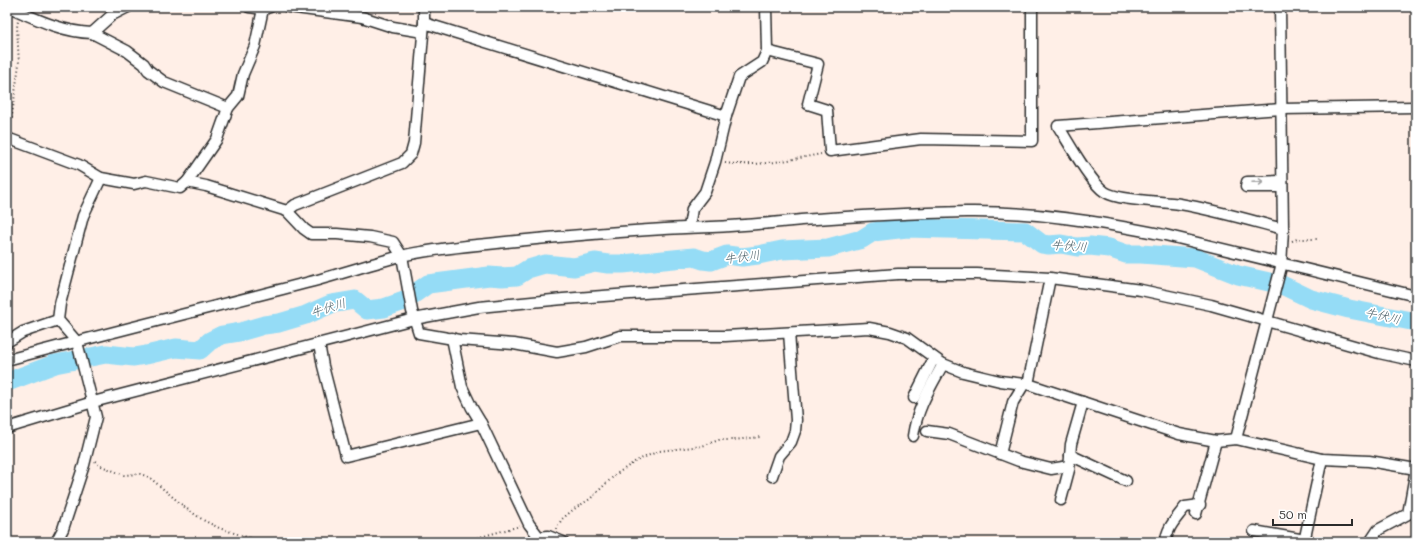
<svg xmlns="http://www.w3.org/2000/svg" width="1423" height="549" viewBox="0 0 1423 549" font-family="Mali,'Klee One',sans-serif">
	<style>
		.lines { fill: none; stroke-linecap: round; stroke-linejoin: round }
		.river { stroke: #95dcf6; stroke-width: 19 }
		.minor-casing { stroke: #2b2b2b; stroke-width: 13 }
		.path { stroke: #2b2b2b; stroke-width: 2; stroke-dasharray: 1 3; stroke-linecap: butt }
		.minor { stroke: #fff; stroke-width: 10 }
		.oneway { stroke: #a0a0a0 }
		.labels { text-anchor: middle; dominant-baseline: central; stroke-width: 3.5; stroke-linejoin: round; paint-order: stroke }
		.water-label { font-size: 12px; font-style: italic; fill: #4b6068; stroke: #fff }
	</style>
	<rect width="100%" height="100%" fill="#ffefe7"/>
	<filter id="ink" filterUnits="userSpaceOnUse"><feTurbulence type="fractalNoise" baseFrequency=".025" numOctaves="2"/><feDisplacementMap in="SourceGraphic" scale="8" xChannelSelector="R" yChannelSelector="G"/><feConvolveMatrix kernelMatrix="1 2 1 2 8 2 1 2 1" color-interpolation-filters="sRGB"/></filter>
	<g filter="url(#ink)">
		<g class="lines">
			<path class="river" d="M7,382L55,364L106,354L134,357L146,355L176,348L200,350L210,341L222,335L240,332L264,325L279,323L306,315L331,304L355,300L367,310L384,308L404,301L428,284L489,276L502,277L517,276L528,269L545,264L574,267L595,262L608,264H623L694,257L703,260L711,261L727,255L742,257L758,255L782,250L828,248L862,239L873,232L907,228L1025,231L1042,244L1049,245L1061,244L1077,247L1090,246L1109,248L1126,254H1141L1195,258L1238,275L1282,285L1311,299L1349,309L1416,322"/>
			<g class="minor-casing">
				<g id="minor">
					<path d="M9,7C36,19 62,32 92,33L112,15L128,7"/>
					<path d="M249,7L263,9L270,7"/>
					<path d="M288,7L362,17L393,27L423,32"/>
					<path d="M424,23L726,116"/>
					<path d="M92,33L127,51L144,64L148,70L164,82L228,108"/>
					<path d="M767,51L818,64L808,104L827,110L830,151L921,139L1032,141V7"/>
					<path d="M7,138L79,165L101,178L134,184L146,181L180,188L187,182L217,139L228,108L238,96L243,74L255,46L263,9"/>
					<path d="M1282,181L1247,182L1246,187H1282"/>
					<path d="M187,182L206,186L287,211L304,229L311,234H337L370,237L393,242L402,256L412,311L419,333L459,340L514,344L557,352L586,347L620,336H725L869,328L890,332L907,338L943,364L963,372L1000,381L1024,384H1028L1179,434L1216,441L1236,439L1322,459L1369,461L1416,469"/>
					<path d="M287,211L295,205L402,163L411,154L414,143L424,23V7"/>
					<path d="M689,227L692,209L705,192L715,162L726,116L739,77L762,62L767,51L766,7"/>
					<path d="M1283,229C1249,220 1215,210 1180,204C1163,201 1118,201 1105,192C1090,182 1069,143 1058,126L1281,109L1416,107"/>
					<path d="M452,338L462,387L472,408L481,423L529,524L539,537L548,536L563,542"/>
					<path d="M7,342L23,332L58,320"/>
					<path d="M319,344L323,366L346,456L481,423"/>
					<path d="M7,360C108,333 209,308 310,282C341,274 370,264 401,256C435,248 471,246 506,242C575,235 643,229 712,227C742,226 771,223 801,220C856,216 911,213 966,212C1033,211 1100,222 1165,235L1416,296"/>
					<path d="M1028,384L1050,278"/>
					<path d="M914,398L934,358"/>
					<path d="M7,428L93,402L414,319L479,307L563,299L898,274H977L1050,278L1141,290L1211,305L1379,353L1416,361"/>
					<path d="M927,431L949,434L1019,461L1051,469L1069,466"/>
					<path d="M913,436C917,408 930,388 943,364"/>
					<path d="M1236,439L1281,267L1283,229L1280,7"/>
					<path d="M1000,454L1013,402L1024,384"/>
					<path d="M1070,455L1126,481"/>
					<path d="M772,476L779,456L791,442L795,431L796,420L789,333"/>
					<path d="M1061,500L1069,470L1071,444L1083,402"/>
					<path d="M1196,514L1216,441"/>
					<path d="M1254,531L1305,540"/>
					<path d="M56,542L63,529L84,465L96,417L77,342L58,320L60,304L83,216L101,178"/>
					<path d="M1166,542C1166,528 1177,518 1185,507L1200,505"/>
					<path d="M1304,542L1322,459"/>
					<path d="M1370,542L1378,530L1408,514L1416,469"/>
				</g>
			</g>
			<g class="path">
				<path d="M10,130L19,64L17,27L18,21"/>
				<path d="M725,163C757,167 789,160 821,154"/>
				<path d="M1292,241L1297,239H1319"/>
				<path d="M95,461L99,465L124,475L140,474L149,477L187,509L203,520L219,528L262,542"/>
				<path d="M556,529L562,519L574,509L590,499L615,475L636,461L659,451L702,446L719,440H734L760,437"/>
				<path d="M462,542L520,526"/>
			</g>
			<use href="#minor" class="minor"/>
		</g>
		<defs><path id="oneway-shaft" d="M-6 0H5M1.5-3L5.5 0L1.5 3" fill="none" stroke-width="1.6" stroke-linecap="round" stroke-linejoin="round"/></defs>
		<use class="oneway" href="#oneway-shaft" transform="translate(1258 182) rotate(-2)"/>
	</g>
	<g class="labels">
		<g class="water-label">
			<text transform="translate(1069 245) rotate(4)">牛伏川</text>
			<text transform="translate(742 256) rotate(-7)">牛伏川</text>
			<text transform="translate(328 307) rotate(-17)">牛伏川</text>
			<text transform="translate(1383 315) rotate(13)">牛伏川</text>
		</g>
	</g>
	<rect width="1423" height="549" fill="none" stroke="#fff" stroke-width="24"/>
	<rect x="12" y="12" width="1399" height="525" fill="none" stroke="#2b2b2b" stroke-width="1.5" filter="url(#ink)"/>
	<path d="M1273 519v6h79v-6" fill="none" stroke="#2b2b2b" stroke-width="2"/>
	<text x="1279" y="519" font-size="12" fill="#2b2b2b" stroke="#ffffff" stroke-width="3" paint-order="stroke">50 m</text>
</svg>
